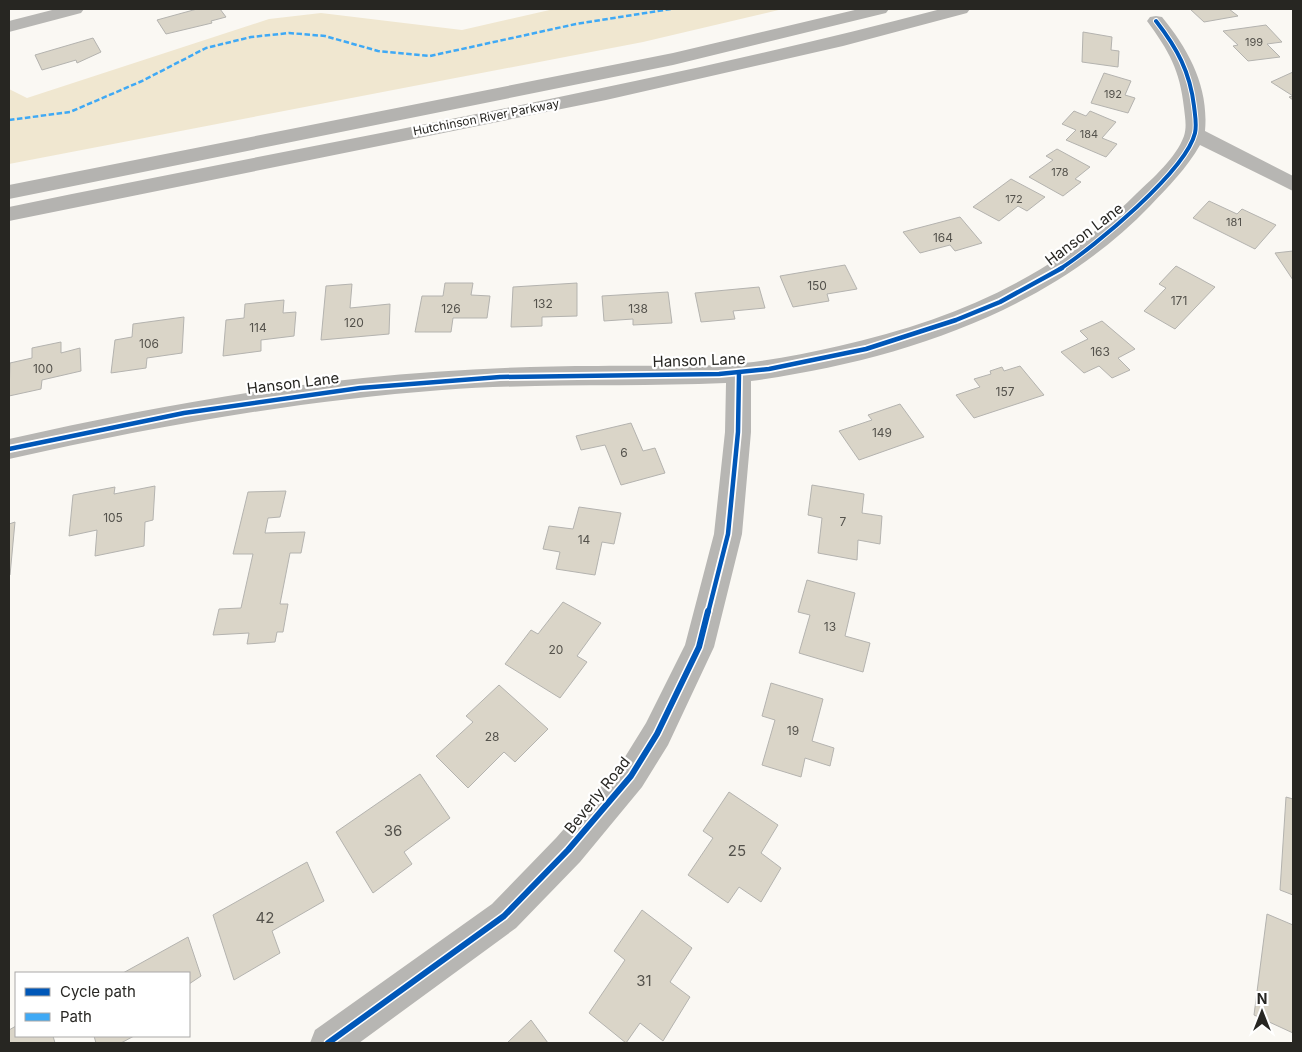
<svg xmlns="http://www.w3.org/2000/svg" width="1302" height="1052" viewBox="0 0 1302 1052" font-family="Inter,sans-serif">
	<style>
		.green { fill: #f0e7d0 }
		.building { fill: #dad5c8; stroke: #b4b3af }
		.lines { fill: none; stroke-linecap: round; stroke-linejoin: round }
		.minor { fill: #b7b6b3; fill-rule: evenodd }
		.highway { fill: #b4b3b0; fill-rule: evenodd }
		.quiet { stroke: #3fa9f5; stroke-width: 2.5; stroke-dasharray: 5.5 2.5; stroke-linecap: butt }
		.cycleway-far2-casing { stroke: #fff; stroke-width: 6 }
		.cycleway-far1-casing { stroke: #fff; stroke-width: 8 }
		.cycleway-casing { stroke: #fff; stroke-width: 9 }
		.cycleway-far2 { stroke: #0057b8; stroke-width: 4 }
		.cycleway-far1 { stroke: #0057b8; stroke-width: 4.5 }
		.cycleway { stroke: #0057b8; stroke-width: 6 }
		.labels { text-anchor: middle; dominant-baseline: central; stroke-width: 4.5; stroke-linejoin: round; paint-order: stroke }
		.far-number-label { font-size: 11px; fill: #54524c }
		.far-street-label { font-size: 12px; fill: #272622; stroke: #fff }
		.number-label { font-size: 12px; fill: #54524c }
		.street-label { font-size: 15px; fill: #272622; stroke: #fff }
		.near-number-label { font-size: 15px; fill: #54524c }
	</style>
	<rect width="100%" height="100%" fill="#faf8f3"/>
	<path class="green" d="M554,9H783L643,42L9,164V89L27,98L269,19L321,13L462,30Z"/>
	<g class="building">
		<path d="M197,9H220L226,17L211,21L212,23L166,34L157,20Z"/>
		<path d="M1190,9H1229L1238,16L1204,22Z"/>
		<path d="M1266,25L1282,42L1267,44L1280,57L1248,61L1233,46L1238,45L1223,31Z"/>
		<path d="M1083,32L1112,37L1111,50L1119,51L1118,67L1082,62Z"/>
		<path d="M93,38L101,52L77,63L76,60L42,70L35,55Z"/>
		<path d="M1293,72V100L1289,97L1293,96L1271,82Z"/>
		<path d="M1104,73L1131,81L1125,95L1135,98L1128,113L1091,103Z"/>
		<path d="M1074,111L1086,116L1090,111L1116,122L1102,138L1117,144L1106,157L1066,140L1076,130L1062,124Z"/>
		<path d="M1057,149L1090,167L1075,179L1081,182L1063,196L1029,177L1053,160L1046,156Z"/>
		<path d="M1011,179L1045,197L1027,211L1018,206L999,221L973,207Z"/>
		<path d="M1209,201L1237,214L1242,209L1276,225L1255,249L1193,218Z"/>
		<path d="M960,217L982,243L955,251L950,245L920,253L903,232Z"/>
		<path d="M1293,251V280L1275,253Z"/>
		<path d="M845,265L857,289L827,294L829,301L793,307L780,276Z"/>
		<path d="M1176,266L1215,287L1175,329L1144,311L1166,288L1159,284Z"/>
		<path d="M445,283H473L471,295L490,296L487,318H453L451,332H415L422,296H443Z"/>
		<path d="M577,283V316L542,317V326L511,327L513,287Z"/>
		<path d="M352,284L350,308L390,304L389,334L321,340L326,286Z"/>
		<path d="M759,287L765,308L733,311L735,319L701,322L695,293Z"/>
		<path d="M668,292L672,323L633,325V319L604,321L602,296Z"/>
		<path d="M284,300L283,313L296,312L294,336L261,340V351L223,356L226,320L244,318L245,304Z"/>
		<path d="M184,317L182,353L147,358L146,368L111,373L115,340L132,337L133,324Z"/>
		<path d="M1102,321L1135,349L1118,358L1130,370L1112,378L1099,366L1084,373L1061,352L1088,339L1080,331Z"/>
		<path d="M61,342V353L80,348L81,371L42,380L41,389L9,396L10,363L32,358V348Z"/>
		<path d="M1020,366L1044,395L974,418L956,395L980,387L974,379L991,374L990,371L1002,367L1004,371Z"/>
		<path d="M900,404L924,437L859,460L839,431L872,420L868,415Z"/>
		<path d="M631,423L643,451L655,448L665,473L621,485L605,445L581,450L576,436Z"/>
		<path d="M812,485L864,494L862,513L882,516L880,544L858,540L857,560L818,553L822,518L808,515Z"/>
		<path d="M155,486L153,520L145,522L144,546L95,556L97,530L69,536L73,495L115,487L114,494Z"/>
		<path d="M286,491L280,517L268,518L265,533L305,532L301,553H290L280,604H288L283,632H277L275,642L247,644L249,633L213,635L219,609L241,608L253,554H233L248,492Z"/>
		<path d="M579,507L621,513L614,544L602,542L595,575L556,569L560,552L543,549L549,526L573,529Z"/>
		<path d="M15,522L10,575L9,576V524Z"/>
		<path d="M807,580L855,593L845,636L870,643L863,672L799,653L810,615L798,612Z"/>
		<path d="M563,602L601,623L577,656L587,662L560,698L505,664L531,630L538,634Z"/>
		<path d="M771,683L823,699L812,741L834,748L830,766L805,758L801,777L762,765L775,720L762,716Z"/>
		<path d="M499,685L548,729L515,762L504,752L468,788L436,756L473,722L466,716Z"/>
		<path d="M420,774L450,818L404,852L412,864L373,893L336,832Z"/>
		<path d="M729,792L778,825L761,853L781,868L761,902L739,887L728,903L688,875L713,838L703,831Z"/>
		<path d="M1286,797L1293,799V895L1280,890Z"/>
		<path d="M307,862L324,901L272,931L280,953L234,980L213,915Z"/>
		<path d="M642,910L692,948L670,982L690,997L663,1041L640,1023L626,1043L589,1013L625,960L614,951Z"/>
		<path d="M1267,914L1293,925V1033L1254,1015Z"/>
		<path d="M188,937L201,976L189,984V973H123Z"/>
		<path d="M531,1020L548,1043H507Z"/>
		<path d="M16,1026V1036H53L55,1043H9V1030Z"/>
		<path d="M94,1036H134L121,1043H96Z"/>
	</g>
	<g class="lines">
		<g class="minor">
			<path d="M56,9H84L81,13L9,32V21Z"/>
			<path d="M1156,16L1162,17C1189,50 1209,87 1205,131L1293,176V191L1200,145C1187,168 1168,187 1150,206C1047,313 896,361 751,381V432L742,534L714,647L668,745L642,787L580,862L516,928L359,1043H310L315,1030L492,904L556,838L620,765L646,723L685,645L714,534L725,432L726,383C632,387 537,383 442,390C296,401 152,427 9,459V439C126,413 244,390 363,378C441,370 520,366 598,366C646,365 695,368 743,363C775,360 807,353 839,346C952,320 1053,278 1136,194C1153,178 1176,158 1184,136C1187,127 1185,117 1184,108C1180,70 1169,51 1147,21L1150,17Z"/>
		</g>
		<g class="highway">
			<path d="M859,9H889L886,13L673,65L9,199V185L673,53Z"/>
			<path d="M941,9H970L967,13L843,46L606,100L9,221V207C320,142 634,90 941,9Z"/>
		</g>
		<path class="quiet" d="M9,120L70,112L142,81L206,48L251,37L289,33L325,36L378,51L430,56L576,24L671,9"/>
		<g class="cycleway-far2-casing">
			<path id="cycleway-far2" d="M1060,269C1094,247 1186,171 1195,133C1197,124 1195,115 1194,106C1190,72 1177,48 1156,21"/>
		</g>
		<g class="cycleway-far1-casing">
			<g id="cycleway-far1">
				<path d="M9,449L184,413L360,388L500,377L719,374L769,369L866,349L956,320L1000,302L1062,268"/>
				<path d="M708,613L728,534L738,432L739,373"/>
			</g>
		</g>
		<g class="cycleway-casing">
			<path id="cycleway" d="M328,1043L504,916L568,850L631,776L657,734L699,647L708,611"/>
		</g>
		<use href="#cycleway-far2" class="cycleway-far2"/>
		<use href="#cycleway-far1" class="cycleway-far1"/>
		<use href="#cycleway" class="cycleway"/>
	</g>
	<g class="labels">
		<g class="far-number-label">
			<text x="1254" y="42">199</text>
			<text x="1113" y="94">192</text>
			<text x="1089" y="134">184</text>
			<text x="1060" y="172">178</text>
			<text x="1014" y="199">172</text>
			<text x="1234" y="222">181</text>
		</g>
		<g class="far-street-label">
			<text transform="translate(486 117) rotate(-11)">Hutchinson River Parkway</text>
		</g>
		<g class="number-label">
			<text x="943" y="237">164</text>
			<text x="817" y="285">150</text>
			<text x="1179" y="300">171</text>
			<text x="543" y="303">132</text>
			<text x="451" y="308">126</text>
			<text x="638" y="308">138</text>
			<text x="354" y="322">120</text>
			<text x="258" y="327">114</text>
			<text x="149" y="343">106</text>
			<text x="1100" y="351">163</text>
			<text x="43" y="368">100</text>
			<text x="1005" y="391">157</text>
			<text x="882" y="432">149</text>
			<text x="624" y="452">6</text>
			<text x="113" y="517">105</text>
			<text x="843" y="521">7</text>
			<text x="584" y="539">14</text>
			<text x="830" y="626">13</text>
			<text x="556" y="649">20</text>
			<text x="793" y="730">19</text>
			<text x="492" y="736">28</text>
		</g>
		<g class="street-label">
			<text transform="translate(1084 234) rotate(-37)">Hanson Lane</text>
			<text transform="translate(699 360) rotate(-2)">Hanson Lane</text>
			<text transform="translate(293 383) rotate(-7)">Hanson Lane</text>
			<text transform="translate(597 795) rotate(-51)">Beverly Road</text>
		</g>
		<g class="near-number-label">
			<text x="393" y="830">36</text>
			<text x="737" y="850">25</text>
			<text x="265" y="917">42</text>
			<text x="644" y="980">31</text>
		</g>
	</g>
	<rect width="1302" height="1052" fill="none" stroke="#272622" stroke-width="20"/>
	<rect x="15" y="972" width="175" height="65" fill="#ffffff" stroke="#a9a8a7"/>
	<rect x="25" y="988" width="25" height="8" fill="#0057b8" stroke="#a9a8a7"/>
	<text x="60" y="997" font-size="15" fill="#272622">Cycle path</text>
	<rect x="25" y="1013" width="25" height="8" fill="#3fa9f5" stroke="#a9a8a7"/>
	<text x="60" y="1022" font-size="15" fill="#272622">Path</text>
	<g transform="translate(1262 1012)" stroke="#ffffff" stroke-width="4" paint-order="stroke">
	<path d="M0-4L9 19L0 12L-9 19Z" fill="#272622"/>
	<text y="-8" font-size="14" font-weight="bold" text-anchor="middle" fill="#272622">N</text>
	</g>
</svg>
